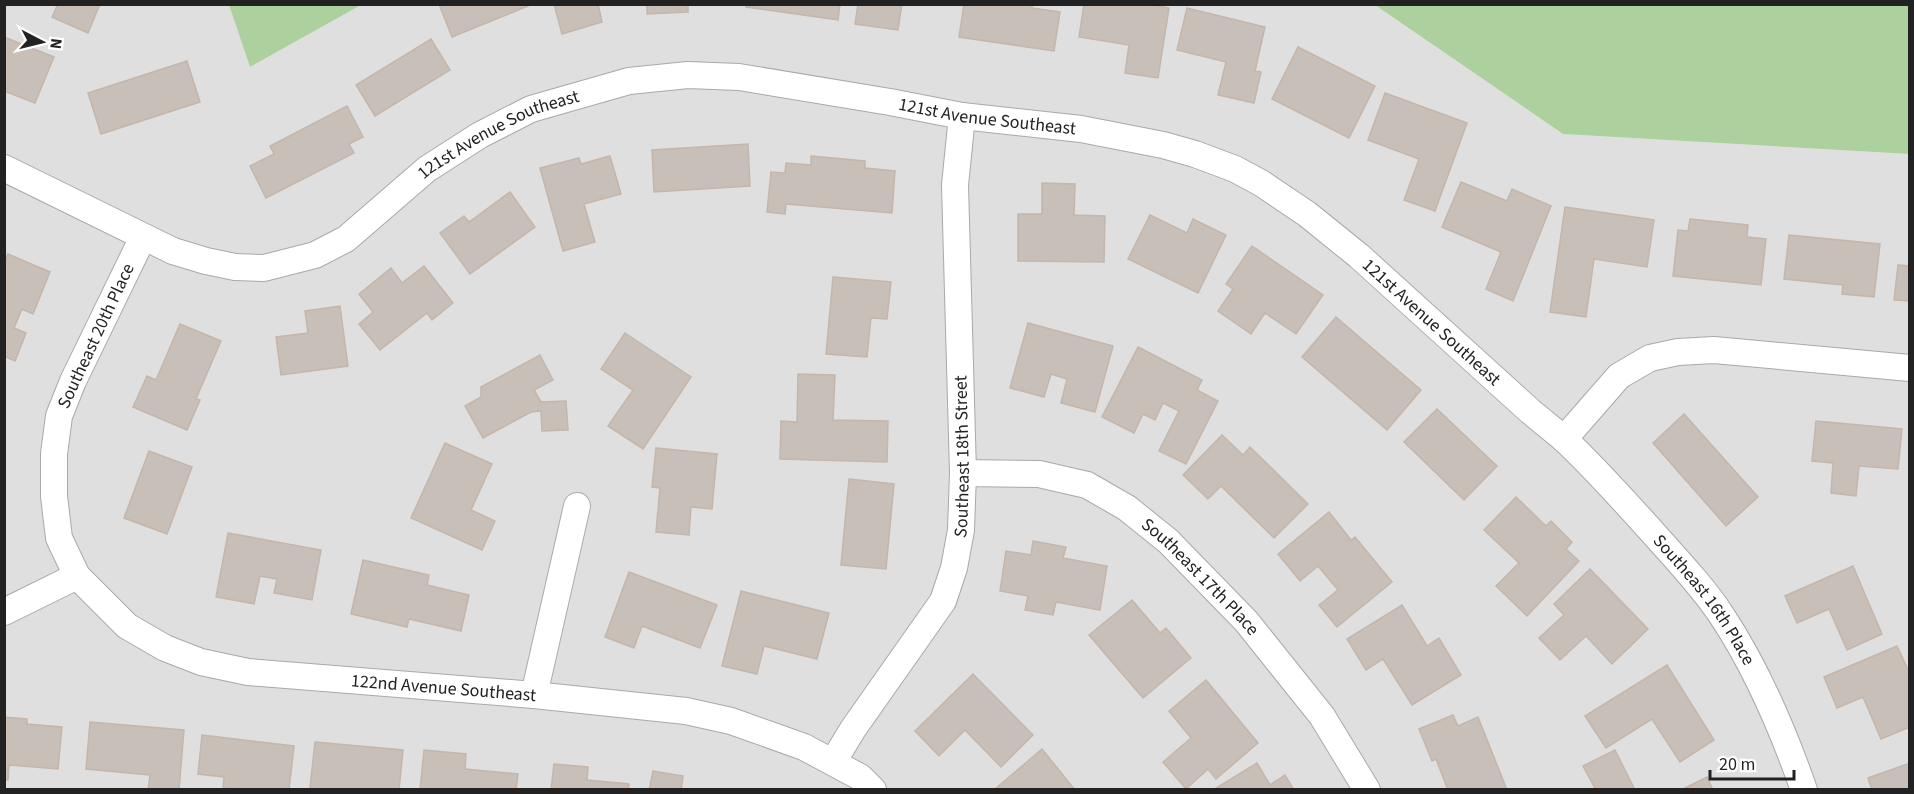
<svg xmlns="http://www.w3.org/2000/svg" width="1914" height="794" viewBox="0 0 1914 794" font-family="'Source Sans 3',sans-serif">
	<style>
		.residential { fill: #e0dfdf }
		.forest { fill: #add19e }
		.building { fill: #c7bfb8; stroke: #c4b6ab; stroke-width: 1.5 }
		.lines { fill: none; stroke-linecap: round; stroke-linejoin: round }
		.minor-casing { stroke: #a9a9a9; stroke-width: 28 }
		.minor { stroke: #fff; stroke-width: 26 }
		.labels { text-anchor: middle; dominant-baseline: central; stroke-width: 4.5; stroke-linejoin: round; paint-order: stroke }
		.street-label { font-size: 18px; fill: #222; stroke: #fff }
	</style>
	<rect width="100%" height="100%" fill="#f2efe9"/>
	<path class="residential" d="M5,5H229L250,67L361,5H1375L1563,134L1909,154V789L5,790Z"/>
	<g class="forest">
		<path d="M229,5V4L361,5L250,67Z"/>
		<path d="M1375,5H1909V154L1563,134Z"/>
	</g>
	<g class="building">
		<path d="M58,4H100L88,33L52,17Z"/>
		<path d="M439,4H527L528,6L452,37Z"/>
		<path d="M554,4H598L602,22L562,34Z"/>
		<path d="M647,4H688V12L647,14Z"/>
		<path d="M746,4H840L838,20L746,7Z"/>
		<path d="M858,4H902L898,30L855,24Z"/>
		<path d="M964,4H1032V8L1060,12L1054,51L959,37Z"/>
		<path d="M1084,4H1149L1169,8L1158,78L1125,73L1129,45L1079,37Z"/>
		<path d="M1187,8L1265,27L1255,71L1261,72L1254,103L1218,95L1226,62L1177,50Z"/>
		<path d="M4,37L54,57L35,103L4,91Z"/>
		<path d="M431,39L450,70L375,116L356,85Z"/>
		<path d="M1298,47L1375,86L1349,138L1272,99Z"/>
		<path d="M187,61L200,102L101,134L88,93Z"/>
		<path d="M1385,93L1467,123L1435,211L1404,200L1419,159L1368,140Z"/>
		<path d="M347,106L363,137L349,144L354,153L266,198L250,166L274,154L270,146Z"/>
		<path d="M748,144L750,186L654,192L652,150Z"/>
		<path d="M610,156L621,194L584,204L595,242L563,251L540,168L579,158L581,164Z"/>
		<path d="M811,156L865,161V168L895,171L892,213L786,204L785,214L767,212L771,172L785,173L786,163L811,165Z"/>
		<path d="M1461,182L1507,201L1512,189L1551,206L1513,301L1486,289L1501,252L1442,227Z"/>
		<path d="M1042,183L1075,184L1074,215L1105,216L1104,262L1018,261V214H1042Z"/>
		<path d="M510,192L535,227L470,274L440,233L464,216L469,222Z"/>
		<path d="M1565,207L1654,220L1647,267L1594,259L1586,317L1550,312Z"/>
		<path d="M1150,215L1187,233L1193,219L1226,235L1198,293L1128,259Z"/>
		<path d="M1690,219L1748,225L1747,237L1766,239L1761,285L1673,276L1678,230L1688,231Z"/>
		<path d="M1789,235L1880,244L1874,297L1842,294L1843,285L1784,279Z"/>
		<path d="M1252,246L1323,295L1296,334L1265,313L1251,334L1218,311L1233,289L1226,284Z"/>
		<path d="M8,254L50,272L33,314L22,309L14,328L26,333L15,361L4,356V262Z"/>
		<path d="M1898,265L1910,266V301L1894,300Z"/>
		<path d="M424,266L453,303L432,320L427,313L380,350L359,324L373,312L359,294L391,268L402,283Z"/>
		<path d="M833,277L891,282L887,319L871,318L867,357L826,354Z"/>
		<path d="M340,306L348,366L281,375L276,337L308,333L305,311Z"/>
		<path d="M1336,317L1421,390L1387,430L1302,357Z"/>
		<path d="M1028,323L1113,346L1095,412L1061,403L1067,379L1051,374L1044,397L1010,388Z"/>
		<path d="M180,324L221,341L196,399L200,400L187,430L133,407L147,376L156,380Z"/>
		<path d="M625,333L691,377L643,449L608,426L633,390L601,369Z"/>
		<path d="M1138,347L1202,380L1197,390L1218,401L1186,464L1159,451L1179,411L1163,403L1155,420L1143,414L1134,433L1102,417Z"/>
		<path d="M540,355L553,380L534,390L541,402L566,401L568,430L542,431L541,411L531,412L483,438L465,406L481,397V387Z"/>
		<path d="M798,374L835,375L833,420L888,421L887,462L780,459L781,421L797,422Z"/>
		<path d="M1437,409L1497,466L1464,500L1404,442Z"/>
		<path d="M1684,414L1758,497L1726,526L1653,443Z"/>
		<path d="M1816,421L1902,429L1898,469L1859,466L1856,496L1831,493L1833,463L1812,461Z"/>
		<path d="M1222,435L1243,455L1250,447L1308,504L1274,538L1221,486L1208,499L1183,475Z"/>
		<path d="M445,443L492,464L471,510L495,521L482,550L411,518Z"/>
		<path d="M656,448L717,454L712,509L691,507L689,535L656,532L660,488L652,487Z"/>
		<path d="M149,451L192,467L167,534L124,518Z"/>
		<path d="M849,479L894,484L886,569L841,565Z"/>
		<path d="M1516,497L1546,526L1551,521L1572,542L1566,549L1579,561L1527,616L1496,586L1519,563L1484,530Z"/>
		<path d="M1329,512L1351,540L1355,537L1392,582L1337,627L1319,605L1338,590L1318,566L1300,581L1278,554Z"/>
		<path d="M228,533L321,550L312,600L274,593L277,579L260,576L254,604L216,597Z"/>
		<path d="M1033,541L1066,547L1063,558L1107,566L1100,610L1056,602L1053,615L1025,610L1028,596L1000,591L1006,551L1031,555Z"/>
		<path d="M363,560L429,575L427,585L469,595L461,631L409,619L407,627L351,614Z"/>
		<path d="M1853,566L1882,634L1847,650L1829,609L1797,623L1785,596Z"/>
		<path d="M1590,569L1648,629L1612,664L1586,636L1560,660L1539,638L1564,615L1554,604Z"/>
		<path d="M629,572L717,605L700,648L642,626L634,648L605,637Z"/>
		<path d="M741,591L829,613L817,659L764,646L757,674L722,666Z"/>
		<path d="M1132,600L1160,633L1166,628L1191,658L1143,698L1089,635Z"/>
		<path d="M1402,605L1427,646L1439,638L1461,675L1412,705L1383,659L1366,670L1347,639Z"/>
		<path d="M1897,646L1910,674V727L1881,739L1863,697L1837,708L1824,677Z"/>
		<path d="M1667,665L1714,740L1680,762L1652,719L1606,748L1585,716Z"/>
		<path d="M973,674L1033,735L1001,767L965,730L939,756L915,731Z"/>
		<path d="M1206,680L1258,743L1216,779L1208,769L1186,789L1163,762L1191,738L1169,711Z"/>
		<path d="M1453,715L1458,726L1478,717L1507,790H1448L1436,759L1432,761L1419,729Z"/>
		<path d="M4,717L27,719V724L62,727L58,769L9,765L8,780H4Z"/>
		<path d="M90,722L184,730L179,790H148L150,775L86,769Z"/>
		<path d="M202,735L294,746L289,790L223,788L224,777L198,774Z"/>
		<path d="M315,742L403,750L399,790H331L310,788Z"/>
		<path d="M1042,749L1075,790H994Z"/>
		<path d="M424,750L466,754L465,769L518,774L516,790H420Z"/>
		<path d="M1615,750L1635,790H1596L1583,766Z"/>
		<path d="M1257,763L1270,785L1285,775L1294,790H1213Z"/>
		<path d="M1910,763V790H1872L1868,778Z"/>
		<path d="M554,764L588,767L587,780L629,784L628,790H551Z"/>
		<path d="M653,771L683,776L681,790H649Z"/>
		<path d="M1707,777L1713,790H1681Z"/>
	</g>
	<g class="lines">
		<g class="minor-casing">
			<g id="minor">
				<path id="s1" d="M4,168L173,251L206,261L235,267L264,268L315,255L346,239L427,169L480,135L531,109L629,81L688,75L739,77L890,102L962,116L1081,129L1163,145L1195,154L1235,169L1261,183L1307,214L1359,256L1530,411L1564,439L1619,376L1650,358L1678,352L1714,350L1910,368"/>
				<path id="s2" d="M143,237L73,381L59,416L54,454V496L59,538L77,576L127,626L165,648L201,662L248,672L534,695L686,711L731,721L804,747L860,777L873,790"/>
				<path id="s3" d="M1564,439C1596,469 1625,502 1655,535C1678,561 1703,587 1722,616C1757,669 1783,730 1804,790"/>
				<path id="s4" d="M963,473L1039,474L1087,485L1127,508L1168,541L1246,621L1322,716L1367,790"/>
				<path d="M4,612L77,576"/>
				<path d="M534,695L577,506"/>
				<path id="s5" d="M833,762L853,729L943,601L954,568L961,530L963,473L955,185L962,116"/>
			</g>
		</g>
		<use href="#minor" class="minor"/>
	</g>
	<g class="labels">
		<g class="street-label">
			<text stroke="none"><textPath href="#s1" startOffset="1060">121st Avenue Southeast</textPath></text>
			<text stroke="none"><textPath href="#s1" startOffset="556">121st Avenue Southeast</textPath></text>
			<text stroke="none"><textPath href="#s1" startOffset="1564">121st Avenue Southeast</textPath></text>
			<text transform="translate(96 336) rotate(-65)">Southeast 20th Place</text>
			<text stroke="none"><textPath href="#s5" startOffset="342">Southeast 18th Street</textPath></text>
			<text stroke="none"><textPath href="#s4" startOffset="272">Southeast 17th Place</textPath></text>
			<text stroke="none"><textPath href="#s3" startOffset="214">Southeast 16th Place</textPath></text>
			<text stroke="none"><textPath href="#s2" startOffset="760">122nd Avenue Southeast</textPath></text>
		</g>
	</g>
	<rect width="1914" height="794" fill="none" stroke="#222222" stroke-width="12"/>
	<g transform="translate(42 42) rotate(97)" stroke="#ffffff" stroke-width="4.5" paint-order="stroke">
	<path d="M0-4.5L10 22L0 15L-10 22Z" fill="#222222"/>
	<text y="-9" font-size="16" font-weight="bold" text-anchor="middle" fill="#222222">N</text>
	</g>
	<path d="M1710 770v9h84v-9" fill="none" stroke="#222222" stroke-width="3"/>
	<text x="1719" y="770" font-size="18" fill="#222222" stroke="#ffffff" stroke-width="4.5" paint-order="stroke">20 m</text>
</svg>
